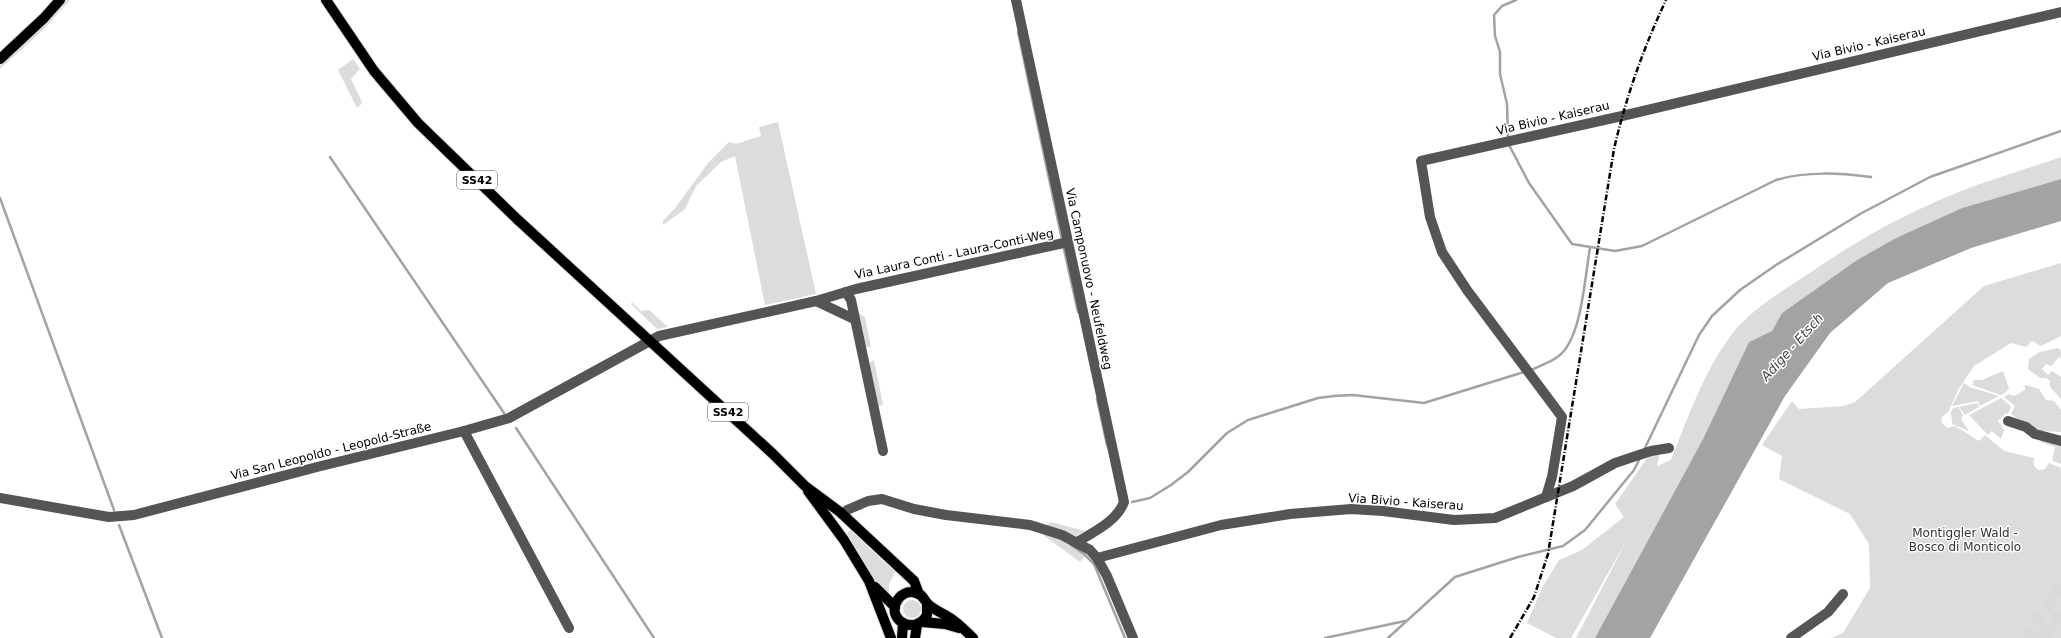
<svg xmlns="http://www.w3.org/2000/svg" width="2061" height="638" viewBox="0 0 2061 638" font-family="'DejaVu Sans',sans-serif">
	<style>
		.green { fill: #dcdcdc }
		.water { fill: #a3a3a3 }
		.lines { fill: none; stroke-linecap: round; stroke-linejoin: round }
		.stream { stroke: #a3a3a3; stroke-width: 2.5 }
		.highway-tunnel { stroke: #d9d9d9; stroke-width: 12; stroke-dasharray: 12 6; stroke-linecap: butt }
		.major-casing { stroke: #dbdbdb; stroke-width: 12 }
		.minor { stroke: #555; stroke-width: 10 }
		.major { stroke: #000; stroke-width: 10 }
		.rail { stroke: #000; stroke-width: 2.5; stroke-dasharray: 6 2 1 2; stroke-linecap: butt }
		.labels { text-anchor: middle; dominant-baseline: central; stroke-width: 3; stroke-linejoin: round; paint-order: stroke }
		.shield { fill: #fff; stroke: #4c4c4c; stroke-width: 1 }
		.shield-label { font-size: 11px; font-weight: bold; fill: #000 }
		.street-label { font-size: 12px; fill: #000; stroke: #fff }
		.park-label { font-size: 12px; fill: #333; stroke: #fff }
		.water-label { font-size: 13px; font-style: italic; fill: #444; stroke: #fff }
	</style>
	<rect width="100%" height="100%" fill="#fff"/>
	<g class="green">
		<path d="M67,0H70L43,30L0,69V66L41,28Z"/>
		<path d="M353,59L360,69L351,79L362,102L360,106L357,108L338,70Z"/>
		<path d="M778,122L816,294L765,305L735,156L721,162L696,186L685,209L663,225V221L675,208L708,163L729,142L736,144L761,136L759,127Z"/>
		<path d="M2061,157V179L1962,208L1896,238L1857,260L1782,313L1772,331L1749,342L1703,439L1595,638H1576L1627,540L1571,638H1556L1527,623L1543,586L1559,560L1582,550L1624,517L1615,504L1650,454L1655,453L1659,456L1657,466L1671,460C1689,415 1705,368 1735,330C1753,309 1779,293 1802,278C1843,250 1887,223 1933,203C1974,184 2018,172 2061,157Z"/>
		<path d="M2061,263V336L2041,346L2032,341L2026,347L2011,343L1974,366L1958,390L1949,411L1942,417L1941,422L1947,428L1955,426L1979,441L1985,435L2004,451L2034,458C2032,467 2037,472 2045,469L2049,463L2061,468V638H1831L1843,633L1870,588L1869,544L1850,514L1779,479L1782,456L1762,445L1792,401L1799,409L1844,406L1855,402L1984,286Z"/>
		<path d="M632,302L641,311L649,310L668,327L657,329L631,304Z"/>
		<path d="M859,313L865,317L871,347H866Z"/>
		<path d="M2058,348L2061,351V358L2059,357L2051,366L2046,364L2042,369L2048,375L2052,371L2061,377V399L2050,387V381L2046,378H2040L2028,369L2029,359L2040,352Z"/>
		<path d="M874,360L883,405L878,406L869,363Z"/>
		<path d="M2003,371L2009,388L2005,393L2001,395L1972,385L1974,380H1982Z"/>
		<path d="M1964,383L1970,387L1999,396L1980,406L1978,401L1952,406Z"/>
		<path d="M2025,385L2039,389L2046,400L2054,401L2061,410V432L2041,431L2028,426L2011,414L2015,406L2004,397L2009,394L2014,396L2025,390Z"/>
		<path d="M2001,398L2011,406L2008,414L2006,413L1998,421L2004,430L2001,439L1992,431L1988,435L1969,415Z"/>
		<path d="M1977,403L1979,407L1965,415L1959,407Z"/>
		<path d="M1958,407L1963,415L1961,419L1969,431L1952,424L1951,412L1953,408Z"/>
		<path d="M2041,438L2061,443V464L2052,461L2055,447L2040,442Z"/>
		<path d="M1051,522L1085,531L1076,536L1046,525Z"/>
		<path d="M850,530L895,572L889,584V599L876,582L847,533Z"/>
		<path d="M1047,531L1076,546L1086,555L1080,562L1043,535Z"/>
		<circle cx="912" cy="609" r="9"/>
	</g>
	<path class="water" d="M2061,179V221L1971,248L1888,283L1830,333L1785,396L1650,638H1595L1703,439L1749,342L1772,331L1782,313L1857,260L1896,238L1962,208Z"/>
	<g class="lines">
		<g class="stream">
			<path d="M1018,32L1062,240"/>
			<path d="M1508,139L1507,104L1500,74V52L1495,36L1494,15L1502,6L1516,0"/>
			<path d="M1509,145L1529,183L1572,244L1615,251L1642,246L1776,180C1807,171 1839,173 1871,177"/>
			<path d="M330,157L504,413"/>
			<path d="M0,198L114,510"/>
			<path d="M1063,245L1078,312"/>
			<path d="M1531,370C1541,365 1556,361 1563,352C1582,331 1585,276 1590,248"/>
			<path d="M1097,399L1107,445"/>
			<path d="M516,428L654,638"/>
			<path d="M1644,450L1699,335L1712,316L1740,290L1776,265L1860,214L1930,177L2061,131"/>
			<path d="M1132,502L1150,498L1171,485L1188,472L1227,433L1248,420L1318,398L1334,396L1353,395L1424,403L1524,372"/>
			<path d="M119,525L162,638"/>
			<path d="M1071,545L1084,554L1094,564L1125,638"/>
			<path d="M1325,638L1405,621"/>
			<path d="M1388,638L1455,577L1518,557L1563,546L1585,530L1634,470L1640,458"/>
		</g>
		<g class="highway-tunnel">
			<path d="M2025,638L2061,587"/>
			<path d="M2043,638L2061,614"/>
		</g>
		<g class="major-casing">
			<g id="major">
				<path d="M326,0L374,71L418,123L517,219L773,454L805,486L840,512L914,581L919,594"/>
				<path d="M0,59L44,18L60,0"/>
				<path d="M808,491L844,540L869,581L891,638"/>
				<path d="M875,587L895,607"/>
				<path d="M927,603V615C916,635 888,622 896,603C899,595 908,590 916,593C922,594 923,598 927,603C933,610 945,614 953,620C960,625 967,632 973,638"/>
				<path d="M922,622L945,624L959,628"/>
				<path d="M902,638L903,623"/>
				<path d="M915,638L917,625"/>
			</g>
		</g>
		<g class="minor">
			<path d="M1016,0L1124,502C1117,521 1094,532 1077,542"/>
			<path d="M846,292L851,300L883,451"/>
			<path d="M816,301L854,319"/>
			<path d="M2008,421L2026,427L2035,434L2061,441"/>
			<path d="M464,431L569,628"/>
			<path d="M1546,497L1552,477L1562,417L1467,290L1442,252L1430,217L1421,161L1622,116L2061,12"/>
			<path d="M0,498L109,517L134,515L317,467L464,431L509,418L659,336L816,301L856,289L1068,242"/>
			<path d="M847,510L868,501L882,499L914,509L946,515L1030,525L1062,535L1090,550L1097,558L1107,576L1133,638"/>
			<path d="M1097,558L1221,525L1290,514L1351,509L1383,511L1454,520L1495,518L1573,486L1615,463L1651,451L1669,448"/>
			<path d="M1791,638L1828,612L1843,594"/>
		</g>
		<use href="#major" class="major"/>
		<path class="rail" d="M1510,638L1534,597L1548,554L1614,149C1626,97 1643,49 1666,0"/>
	</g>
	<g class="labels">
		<g class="shield">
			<rect x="457" y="171" width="40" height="18" rx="3"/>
			<rect x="708" y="403" width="40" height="18" rx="3"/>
		</g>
		<g class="shield-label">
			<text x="477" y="180">SS42</text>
			<text x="728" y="412">SS42</text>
		</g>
		<g class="street-label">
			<text transform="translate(1869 44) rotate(-13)">Via Bivio - Kaiserau</text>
			<text transform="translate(1553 118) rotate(-13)">Via Bivio - Kaiserau</text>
			<text transform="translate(954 254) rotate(-12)">Via Laura Conti - Laura-Conti-Weg</text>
			<text transform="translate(1089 279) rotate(78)">Via Camponuovo - Neufeldweg</text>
			<text transform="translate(331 451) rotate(-14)">Via San Leopoldo - Leopold-Straße</text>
			<text transform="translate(1406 502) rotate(4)">Via Bivio - Kaiserau</text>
		</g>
		<g class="park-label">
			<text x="1965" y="533">Montiggler Wald -<tspan x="1965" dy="14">Bosco di Monticolo</tspan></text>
		</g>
		<g class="water-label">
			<text transform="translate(1792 347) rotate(-48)">Adige - Etsch</text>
		</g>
	</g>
</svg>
